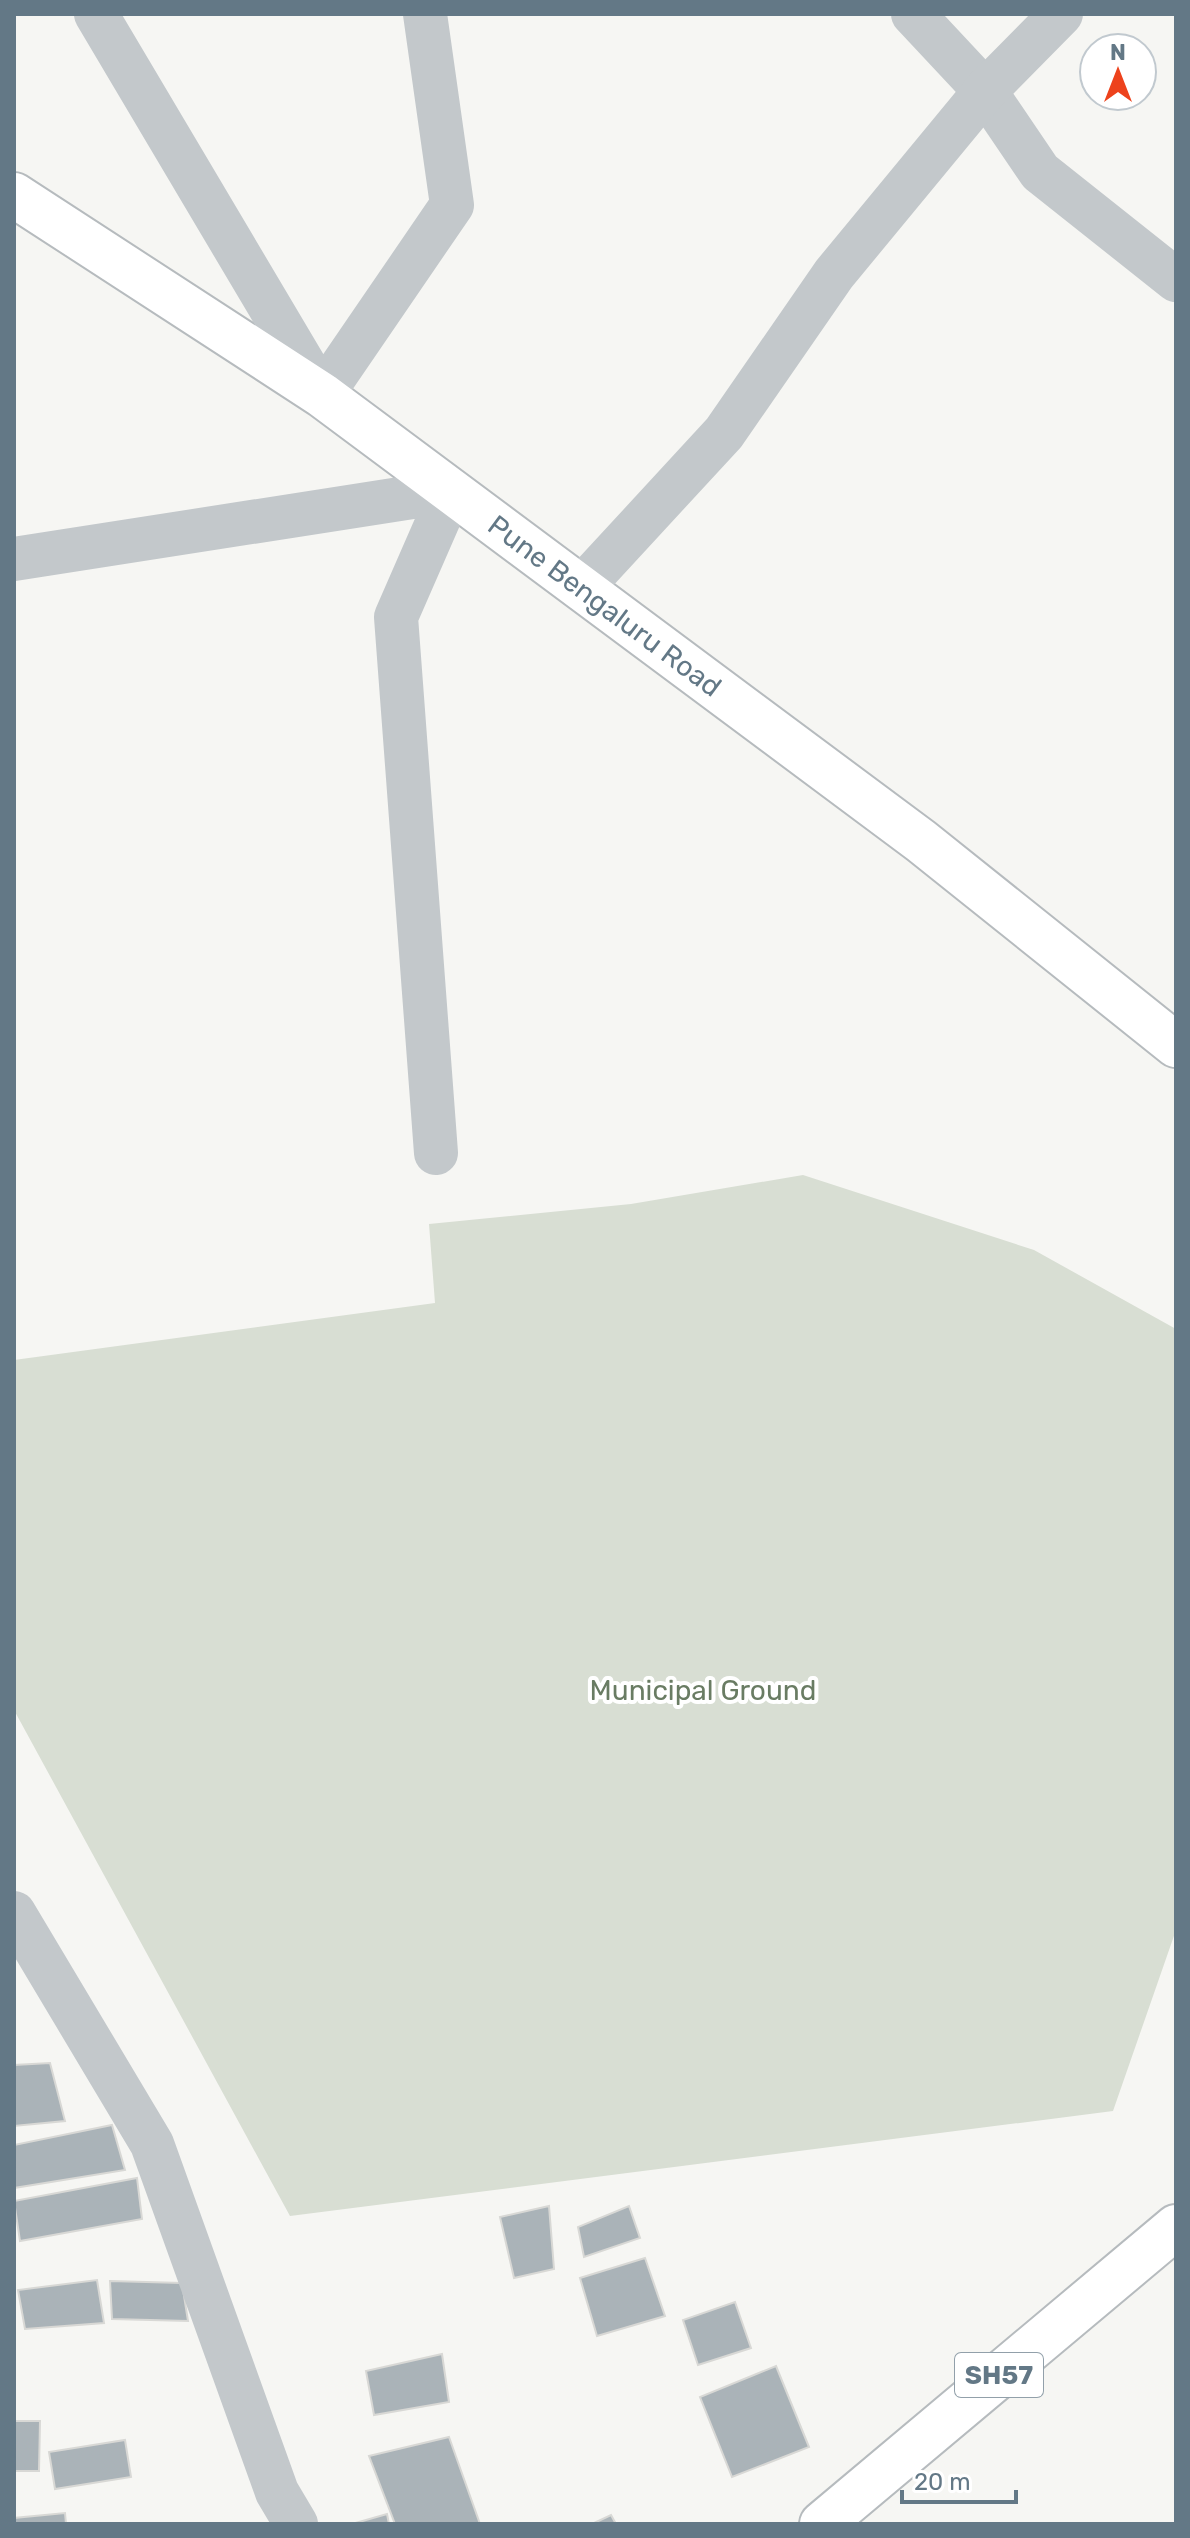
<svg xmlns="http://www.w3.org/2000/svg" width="1190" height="2538" viewBox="0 0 1190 2538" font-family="Rubik,sans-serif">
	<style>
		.green { fill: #d8ded3 }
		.building { fill: #aab3b8; stroke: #d8d8d5; stroke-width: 2 }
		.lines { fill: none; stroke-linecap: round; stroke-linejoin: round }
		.major-casing { stroke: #b6bbbe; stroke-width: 48 }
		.minor { stroke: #c3c8cb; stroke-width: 44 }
		.major { stroke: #fff; stroke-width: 44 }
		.labels { text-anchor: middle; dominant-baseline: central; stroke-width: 8; stroke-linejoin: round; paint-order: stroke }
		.shield { fill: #fff; stroke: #92a0aa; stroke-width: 2 }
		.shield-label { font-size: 26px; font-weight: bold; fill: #637886 }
		.street-label { font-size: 28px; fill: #637886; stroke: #fff }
		.park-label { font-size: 28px; fill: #697c63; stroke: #fff }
	</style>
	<rect width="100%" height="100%" fill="#f6f6f3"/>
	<path class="green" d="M803,1175L1034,1250L1176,1329V1930L1113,2111L290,2216L14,1710V1360L435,1303L429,1224L631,1204Z"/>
	<g class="building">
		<path d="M50,2063L65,2121L14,2126V2065Z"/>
		<path d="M112,2125L125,2170L14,2188V2145Z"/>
		<path d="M137,2178L142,2219L20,2241L14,2201Z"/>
		<path d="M549,2206L554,2269L514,2278L500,2217Z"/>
		<path d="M629,2206L640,2238L584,2257L578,2227Z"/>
		<path d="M645,2258L665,2316L597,2336L580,2278Z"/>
		<path d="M97,2280L104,2323L25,2329L18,2290Z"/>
		<path d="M110,2281L182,2283L188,2321L112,2319Z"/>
		<path d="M735,2302L751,2348L698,2365L683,2320Z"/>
		<path d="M442,2354L449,2402L374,2415L366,2371Z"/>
		<path d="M776,2366L809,2447L732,2477L700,2397Z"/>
		<path d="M14,2421H40L39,2471H14Z"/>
		<path d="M449,2437L480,2524H395L369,2456Z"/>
		<path d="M125,2440L131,2477L55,2489L49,2452Z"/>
		<path d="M65,2513L66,2524H14V2518Z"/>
		<path d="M387,2514L389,2524H352Z"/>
		<path d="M611,2515L616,2524H592Z"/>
	</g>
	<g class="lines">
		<g class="major-casing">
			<g id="major">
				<path id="s1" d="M14,195L322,395L921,841L1176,1045"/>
				<path d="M822,2524L1176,2227"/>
			</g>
		</g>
		<g class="minor">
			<path d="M96,14L322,395L452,205L425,14"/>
			<path d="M913,14L985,91L1040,172L1176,280"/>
			<path d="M14,559L451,491L396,617L436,1153"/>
			<path d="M581,588L724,433L834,274L985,91L1061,14"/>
			<path d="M14,1913L152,2144L277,2492L296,2524"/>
		</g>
		<use href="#major" class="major"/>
	</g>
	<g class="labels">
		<rect class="shield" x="955" y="2353" width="88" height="44" rx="6"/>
		<g class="shield-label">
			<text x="999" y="2375">SH57</text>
		</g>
		<g class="street-label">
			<text stroke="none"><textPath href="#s1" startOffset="720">Pune Bengaluru Road</textPath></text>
		</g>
		<g class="park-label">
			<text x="703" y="1690">Municipal Ground</text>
		</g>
	</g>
	<rect width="1190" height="2538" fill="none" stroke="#637886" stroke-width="32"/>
	<g transform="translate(1118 72)"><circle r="38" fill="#ffffff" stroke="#c1c9cf" stroke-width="2"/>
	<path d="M0-6L14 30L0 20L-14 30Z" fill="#ed421c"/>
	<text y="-12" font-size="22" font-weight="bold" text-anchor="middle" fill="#637886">N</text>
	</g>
	<path d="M902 2490v12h114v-12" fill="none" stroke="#637886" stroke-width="4"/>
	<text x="914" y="2490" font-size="24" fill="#637886" stroke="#ffffff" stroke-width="6" paint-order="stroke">20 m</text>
</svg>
